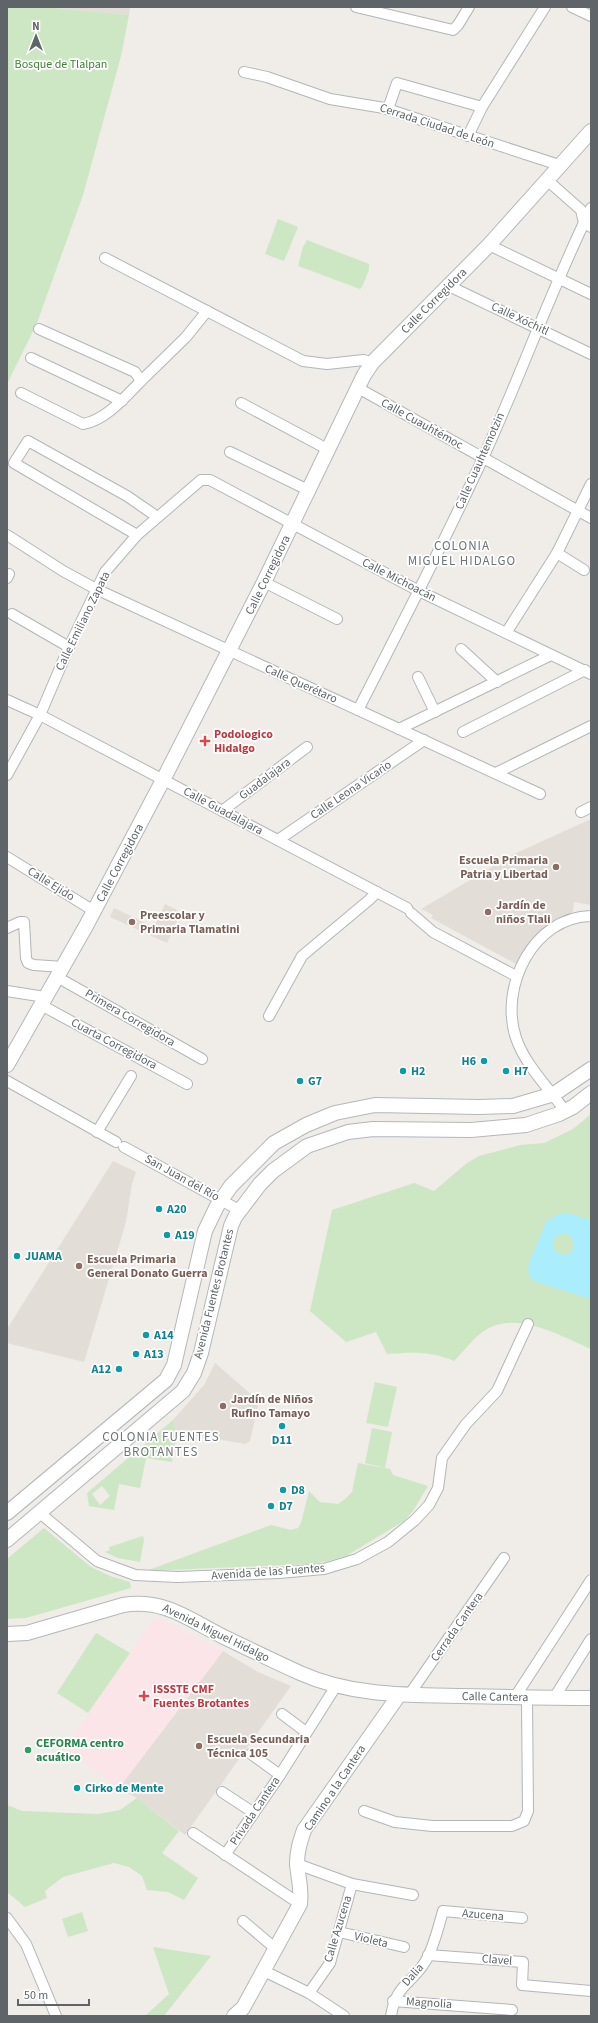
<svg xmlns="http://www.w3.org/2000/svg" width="598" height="2023" font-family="'Source Sans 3',sans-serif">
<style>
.education{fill:#e3ddd8}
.medical{fill:#fce5e8}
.green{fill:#cde7c4;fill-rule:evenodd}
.water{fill:#aaeefe;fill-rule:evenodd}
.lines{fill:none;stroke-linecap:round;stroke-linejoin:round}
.street-casing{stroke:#b2b6b9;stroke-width:12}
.secondary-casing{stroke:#b3b8bb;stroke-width:16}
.street{stroke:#fff;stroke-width:10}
.secondary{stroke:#fff;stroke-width:14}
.health-dot{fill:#e0444e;stroke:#fff;stroke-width:1.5}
.education-dot{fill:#8d6e63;stroke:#fff;stroke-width:1.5}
.culture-dot{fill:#0f9aa8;stroke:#fff;stroke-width:1.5}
.leisure-dot{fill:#2e9e5b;stroke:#fff;stroke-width:1.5}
.labels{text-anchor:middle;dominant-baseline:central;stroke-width:3.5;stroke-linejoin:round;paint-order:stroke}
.park-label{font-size:12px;fill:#438035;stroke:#fff}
.street-label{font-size:12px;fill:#5e6467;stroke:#fff}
.health-label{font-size:12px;font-weight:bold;fill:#be3a42;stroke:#fff;text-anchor:start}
.education-label{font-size:12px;font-weight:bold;fill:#785e54;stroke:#fff;text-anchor:start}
.culture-label{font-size:12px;font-weight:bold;fill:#0d838f;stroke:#fff;text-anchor:start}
.leisure-label{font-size:12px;font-weight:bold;fill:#27864d;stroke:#fff;text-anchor:start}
.neighbourhood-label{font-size:13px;letter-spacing:1px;fill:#6f7779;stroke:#fff}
</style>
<rect width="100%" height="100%" fill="#f0ece7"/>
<!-- education -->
<g class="education">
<polygon points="46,7 130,7 129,15"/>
<polygon points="591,819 591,905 574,902 573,912 554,922 533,938 518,965 431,918 433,915 421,909 514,854"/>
<polygon points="165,904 181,912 167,943 110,917 114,908 154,927"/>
<polygon points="113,1161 136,1172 132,1184 126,1222 84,1362 7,1343 7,1329"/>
<polygon points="215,1363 259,1401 250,1441 245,1444 177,1432 173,1420 204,1385"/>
<polygon points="223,1651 258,1672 291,1686 185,1835 137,1798 119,1788"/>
</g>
<!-- medical -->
<polygon class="medical" points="156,1617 223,1651 119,1788 65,1748"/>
<!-- green -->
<g class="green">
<polygon points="7,7 46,7 129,15 121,56 83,195 37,323 7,384"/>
<polygon points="278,219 298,227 284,261 265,254"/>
<polygon points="307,240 369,264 369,270 362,287 360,289 298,266 303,247"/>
<path d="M591 1114V1349C560 1336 520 1311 487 1329 475 1336 464 1351 454 1361 431 1351 412 1352 387 1354L376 1332 346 1342 310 1311 332 1210 414 1183 434 1191 467 1163 479 1156 520 1145 544 1143 573 1129Z"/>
<polygon points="375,1382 397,1387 388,1427 366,1423"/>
<path d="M173 1420 177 1432 172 1462 146 1458 140 1488 119 1484 114 1510 89 1506 87 1493ZM102 1486 110 1496 100 1505 92 1494Z"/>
<polygon points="372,1428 392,1432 385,1468 365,1463"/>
<polygon points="358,1463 390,1469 393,1475 428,1486 413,1511 404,1521 346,1556 328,1561 312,1564 146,1571 271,1525 291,1530 298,1528 301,1523 309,1491 320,1502 338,1504 345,1499 352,1492"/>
<polygon points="44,1528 91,1567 110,1576 130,1582 131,1588 26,1618 7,1619 7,1559"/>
<polygon points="143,1536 144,1540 140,1562 118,1558 105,1552 110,1550 109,1547"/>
<polygon points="96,1633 130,1653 88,1713 57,1693"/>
<polygon points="137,1798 179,1831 162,1853 198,1878 184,1900 168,1892 147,1890 142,1876 129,1867 114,1863 63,1877 45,1891 47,1898 25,1907 7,1892 7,1805 22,1811 98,1814 120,1810"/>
<polygon points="82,1912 88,1931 68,1937 62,1919"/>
<polygon points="153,1947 211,1956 164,2016 145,2016 169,1994"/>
</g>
<!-- water -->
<path class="water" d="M567 1213 591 1220V1299L537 1282 531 1279 528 1271 529 1263 546 1222 556 1215ZM564 1233 571 1236 574 1246 572 1252 564 1255 557 1252 553 1248 554 1238Z"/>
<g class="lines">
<!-- street casing -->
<g class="street-casing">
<g id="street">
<polyline points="356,7 453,30 458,25 469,7"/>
<polyline points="572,7 591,16"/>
<polyline points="244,72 267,77 330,99 384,108 559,165"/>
<polyline points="388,109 397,83 482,107"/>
<polyline points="468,136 482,107 545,7"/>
<polyline points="547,180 581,210 584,223 591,227"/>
<polyline points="489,245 591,294"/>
<polyline points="105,258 303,361 327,364 364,360 372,363"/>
<polyline points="449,286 591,354"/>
<polyline points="39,329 135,372 141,381 186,337 207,311"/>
<polyline points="31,358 122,401"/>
<polyline points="358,388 591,518"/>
<path d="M21 393 83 424C106 420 125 397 141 381"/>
<polyline points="241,403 329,450"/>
<polyline points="230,452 310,491"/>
<polyline points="7,535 63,571 96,589 540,794"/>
<polyline points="137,535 14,463 28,441 127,496 156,516"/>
<polyline points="557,553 584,570"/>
<polyline points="7,578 9,574"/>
<polyline points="264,582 337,619"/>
<polyline points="12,614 69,647"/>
<polyline points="506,633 557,553 591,484"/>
<polyline points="461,649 497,682"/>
<polyline points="418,677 435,712"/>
<polyline points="7,700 40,715 407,908"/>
<path d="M358 710C401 626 444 543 483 458 521 375 551 290 591 208"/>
<polyline points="399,729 551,655"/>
<polyline points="463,732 585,670"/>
<polyline points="496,773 591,726"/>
<polyline points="7,775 40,715 69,647 105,572 137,535 201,480 210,480 419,591 591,674"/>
<polyline points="222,811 307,747"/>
<polyline points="581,812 591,807"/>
<polyline points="278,840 424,740"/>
<polyline points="7,857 94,911"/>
<polyline points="411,913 433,932 516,976"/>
<polyline points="7,928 20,922 24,922 26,958 28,963 34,965 63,967"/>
<polyline points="57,977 202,1059"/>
<polyline points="7,991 45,997"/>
<polyline points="41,1005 187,1084"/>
<polyline points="269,1016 302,956 369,900 377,892"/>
<polyline points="7,1081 116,1142"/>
<path d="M565 1111C549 1088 525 1065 516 1038 499 987 533 917 591 916"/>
<polyline points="97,1132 131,1076"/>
<polyline points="124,1147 239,1210"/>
<polyline points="40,1513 97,1561 135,1575 177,1577 279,1573 324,1569 357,1559 388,1542 415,1520 429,1505 438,1488 442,1458 466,1424 497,1391 528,1324"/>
<polyline points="409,1695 504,1558"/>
<polyline points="515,1697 591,1580"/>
<polyline points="554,1698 591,1639"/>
<polyline points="282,1714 306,1732"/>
<polyline points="251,1754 280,1775"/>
<polyline points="222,1792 254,1813"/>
<polyline points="364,1811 395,1822 432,1826 512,1826 524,1821 528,1811 527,1697"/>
<polyline points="193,1833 300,1904"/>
<polyline points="225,1855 280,1775 336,1686"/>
<polyline points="297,1864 352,1884 413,1895"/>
<polyline points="7,1918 26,1944 56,2016"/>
<polyline points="243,1921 276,1949"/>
<polyline points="339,1932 404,1947"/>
<polyline points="428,1955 523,1962 522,1985 591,1991"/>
<polyline points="264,1971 309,1993 344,2016"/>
<polyline points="309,1993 330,1963 352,1884"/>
<polyline points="393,2001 512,2010"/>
<path d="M391 2016C396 1984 411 1985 425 1962 433 1950 439 1925 443 1911L522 1918"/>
</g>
</g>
<!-- secondary casing -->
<g class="secondary-casing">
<g id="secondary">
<polyline points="7,1065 86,926 163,780 264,582 364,375 372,363 489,245 591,131"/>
<polyline points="7,1513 166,1380 174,1365 205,1231 217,1206 231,1186 274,1143 306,1125 335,1113 375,1105 479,1107 513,1106 554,1094 591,1069"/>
<polyline points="7,1540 183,1391 194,1373 201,1353 231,1226 235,1217 260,1184 273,1171 307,1146 348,1132 373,1129 471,1130 526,1125 559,1114 573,1107 591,1093"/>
<path d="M7 1634 27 1633 123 1605C165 1598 191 1621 226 1638 251 1650 276 1662 300 1673 351 1696 407 1695 461 1696 504 1697 548 1698 591 1698"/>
<path d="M234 2016 243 2008 300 1904C302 1890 298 1877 297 1864 297 1851 300 1842 304 1830L399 1695"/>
</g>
</g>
<!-- street -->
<use href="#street" class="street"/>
<!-- secondary -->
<use href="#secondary" class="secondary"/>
</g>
<!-- markers -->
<g class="health-dot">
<path d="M203 735h4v4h4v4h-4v4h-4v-4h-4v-4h4z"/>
<path d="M142 1690h4v4h4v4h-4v4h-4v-4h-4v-4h4z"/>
</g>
<g class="education-dot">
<circle cx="556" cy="867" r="4"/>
<circle cx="488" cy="912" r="4"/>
<circle cx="132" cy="922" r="4"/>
<circle cx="79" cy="1266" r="4"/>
<circle cx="223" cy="1406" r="4"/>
<circle cx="199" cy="1746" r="4"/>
</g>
<g class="culture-dot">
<circle cx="484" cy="1061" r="4"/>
<circle cx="403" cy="1071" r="4"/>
<circle cx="506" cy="1071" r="4"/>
<circle cx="300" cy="1081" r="4"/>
<circle cx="159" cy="1209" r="4"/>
<circle cx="167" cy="1235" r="4"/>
<circle cx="17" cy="1256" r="4"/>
<circle cx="146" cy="1335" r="4"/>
<circle cx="136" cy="1354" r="4"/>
<circle cx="119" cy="1369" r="4"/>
<circle cx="282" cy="1426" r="4"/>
<circle cx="283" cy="1490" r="4"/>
<circle cx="271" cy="1506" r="4"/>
<circle cx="77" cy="1788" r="4"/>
</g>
<circle class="leisure-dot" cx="28" cy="1750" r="4"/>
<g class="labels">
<!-- park labels -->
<g class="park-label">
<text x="61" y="64">Bosque de Tlalpan</text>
</g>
<!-- street labels -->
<g class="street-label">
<text transform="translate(437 126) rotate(18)">Cerrada Ciudad de León</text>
<text transform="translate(434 301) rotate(-45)">Calle Corregidora</text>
<text transform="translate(520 319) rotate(25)">Calle Xóchitl</text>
<text transform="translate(422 424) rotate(29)">Calle Cuauhtémoc</text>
<text transform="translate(480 461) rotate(-66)">Calle Cuauhtemotzin</text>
<text transform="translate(268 575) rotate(-64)">Calle Corregidora</text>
<text transform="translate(399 580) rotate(27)">Calle Michoacán</text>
<text transform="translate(83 621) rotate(-64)">Calle Emiliano Zapata</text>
<text transform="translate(301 684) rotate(24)">Calle Querétaro</text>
<text transform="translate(265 779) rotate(-37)">Guadalajara</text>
<text transform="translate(351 790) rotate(-34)">Calle Leona Vicario</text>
<text transform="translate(223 811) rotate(28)">Calle Guadalajara</text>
<text transform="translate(120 863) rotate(-62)">Calle Corregidora</text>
<text transform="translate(51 884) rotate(32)">Calle Ejido</text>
<text transform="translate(130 1018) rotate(30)">Primera Corregidora</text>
<text transform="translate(114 1044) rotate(28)">Cuarta Corregidora</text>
<text transform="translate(182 1178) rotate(29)">San Juan del Río</text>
<text transform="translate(214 1294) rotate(-76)">Avenida Fuentes Brotantes</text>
<text transform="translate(268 1572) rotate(-4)">Avenida de las Fuentes</text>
<text transform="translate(457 1627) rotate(-55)">Cerrada Cantera</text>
<text transform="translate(216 1633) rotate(26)">Avenida Miguel Hidalgo</text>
<text transform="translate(495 1697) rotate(1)">Calle Cantera</text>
<text transform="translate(335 1788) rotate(-56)">Camino a la Cantera</text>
<text transform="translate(255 1811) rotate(-56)">Privada Cantera</text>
<text transform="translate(483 1915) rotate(5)">Azucena</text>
<text transform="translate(338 1929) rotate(-73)">Calle Azucena</text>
<text transform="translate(371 1940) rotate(13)">Violeta</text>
<text transform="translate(497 1960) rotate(5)">Clavel</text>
<text transform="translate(413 1975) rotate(-48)">Dalia</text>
<text transform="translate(429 2003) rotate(4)">Magnolia</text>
</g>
<!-- health labels -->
<g class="health-label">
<text x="214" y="734">Podologico<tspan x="214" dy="14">Hidalgo</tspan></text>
<text x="153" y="1689">ISSSTE CMF<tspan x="153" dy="14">Fuentes Brotantes</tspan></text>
</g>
<!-- education labels -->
<g class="education-label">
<text x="548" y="860" text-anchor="end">Escuela Primaria<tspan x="548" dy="14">Patria y Libertad</tspan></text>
<text x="496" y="905">Jardín de<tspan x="496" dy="14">niños Tlali</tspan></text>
<text x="140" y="915">Preescolar y<tspan x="140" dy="14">Primaria Tlamatini</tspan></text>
<text x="87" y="1259">Escuela Primaria<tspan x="87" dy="14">General Donato Guerra</tspan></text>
<text x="231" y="1399">Jardín de Niños<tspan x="231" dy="14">Rufino Tamayo</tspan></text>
<text x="207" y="1739">Escuela Secundaria<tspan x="207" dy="14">Técnica 105</tspan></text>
</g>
<!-- culture labels -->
<g class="culture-label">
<text x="476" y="1061" text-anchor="end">H6</text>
<text x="411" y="1071">H2</text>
<text x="514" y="1071">H7</text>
<text x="308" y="1081">G7</text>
<text x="167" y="1209">A20</text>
<text x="175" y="1235">A19</text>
<text x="25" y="1256">JUAMA</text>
<text x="154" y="1335">A14</text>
<text x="144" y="1354">A13</text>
<text x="111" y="1369" text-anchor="end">A12</text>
<text x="282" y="1440" text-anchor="middle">D11</text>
<text x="291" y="1490">D8</text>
<text x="279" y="1506">D7</text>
<text x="85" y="1788">Cirko de Mente</text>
</g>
<!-- leisure labels -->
<g class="leisure-label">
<text x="36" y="1743">CEFORMA centro<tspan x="36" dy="14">acuático</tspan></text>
</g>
<!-- neighbourhood labels -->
<g class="neighbourhood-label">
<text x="462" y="546">COLONIA<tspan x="462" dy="15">MIGUEL HIDALGO</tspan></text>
<text x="161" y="1437">COLONIA FUENTES<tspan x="161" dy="15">BROTANTES</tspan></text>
</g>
</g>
<!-- border -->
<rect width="598" height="2023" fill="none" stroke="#5e6467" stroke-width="16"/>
<!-- north arrow -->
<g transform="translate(36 36)" stroke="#ffffff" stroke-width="3" paint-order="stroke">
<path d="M0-3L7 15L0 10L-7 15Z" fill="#5e6467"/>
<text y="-6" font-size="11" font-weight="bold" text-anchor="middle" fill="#5e6467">N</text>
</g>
<!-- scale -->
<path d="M18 1999v6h71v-6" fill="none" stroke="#5e6467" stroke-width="2"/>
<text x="24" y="1999" font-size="12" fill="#5e6467" stroke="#ffffff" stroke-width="3" paint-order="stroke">50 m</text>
</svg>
